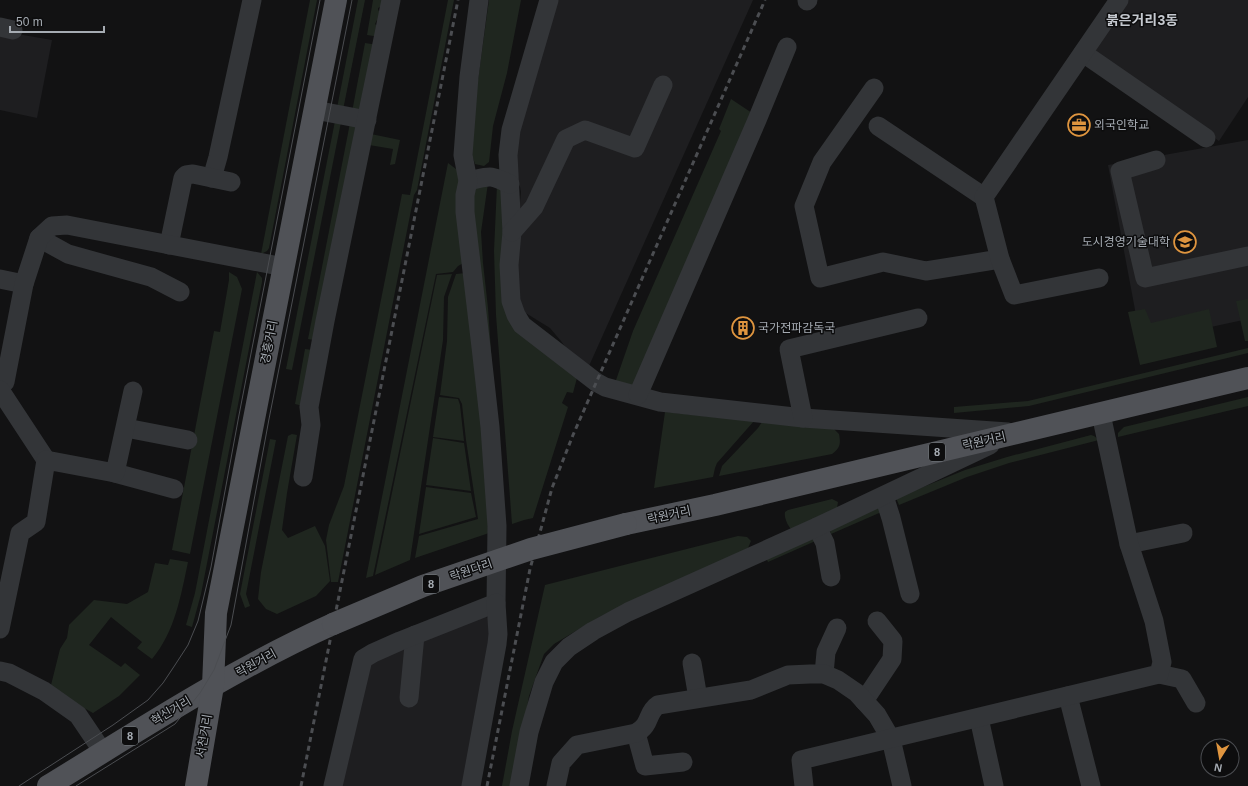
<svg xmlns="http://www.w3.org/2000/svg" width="1248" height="786" font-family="Helvetica,'Noto Sans KR',sans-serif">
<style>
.built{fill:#1e1e20}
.green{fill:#1f261f}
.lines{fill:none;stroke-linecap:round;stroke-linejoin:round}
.minor{stroke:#333538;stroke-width:19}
.major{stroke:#505257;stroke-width:22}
.tram{stroke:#4b4d51;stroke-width:1}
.rail{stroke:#4b4d51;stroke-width:3;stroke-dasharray:5 4;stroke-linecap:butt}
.major-bridge{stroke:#505257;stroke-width:22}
.labels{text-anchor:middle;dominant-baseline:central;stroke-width:3;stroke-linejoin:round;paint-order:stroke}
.shield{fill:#0d0d0e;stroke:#777c81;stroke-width:1}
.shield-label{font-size:11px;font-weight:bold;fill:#a5abb2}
.poi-label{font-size:12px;fill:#a5abb2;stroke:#0d0d0e;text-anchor:start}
.street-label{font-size:12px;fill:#a5abb2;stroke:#0d0d0e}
.quarter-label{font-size:14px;font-weight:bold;fill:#c5c9cf;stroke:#0d0d0e}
</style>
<rect width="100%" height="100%" fill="#121213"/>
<!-- built -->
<g class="built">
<polygon points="557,0 753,0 589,366 570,354 561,341 550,328 524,312 519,301 514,265 521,192 514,155 516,132"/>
<polygon points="1126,0 1248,0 1248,97 1219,141 1090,54"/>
<polygon points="0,31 52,40 37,118 0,110"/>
<polygon points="1248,140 1248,319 1141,342 1108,165"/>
<polygon points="482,616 490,618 494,628 463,786 339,786 367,663"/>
</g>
<!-- green -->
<g class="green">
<polygon points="310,0 317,0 269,248 267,251 261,254"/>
<polygon points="358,0 365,0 343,110 337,108"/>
<polygon points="373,0 387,0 382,6 378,8 378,10 381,13 379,20 377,20 375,24 378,27 380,37 367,35"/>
<polygon points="448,0 454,0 417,190 414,195 338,582 331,582 326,540 329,525 344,486 402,194 410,195"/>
<polygon points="489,0 521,0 507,73 493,126 489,162 484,166 475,164 469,145"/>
<polygon points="365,43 378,45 365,115 352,112"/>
<polygon points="731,99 755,115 634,388 615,383 633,331 721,131 719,129"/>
<polygon points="335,121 341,122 292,370 286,369"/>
<polygon points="350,123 361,124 319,341 308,339"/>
<polygon points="371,134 400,140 395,164 390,165 393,149 369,145"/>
<polygon points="448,163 464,175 467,261 458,266 453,272 436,274 373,576 366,578"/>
<polygon points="488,183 481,232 483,263 488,308 496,422 471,204 476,188"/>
<polygon points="497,185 504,189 506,309 578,374 573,393 567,392 562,403 568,407 533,518 524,520 512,524 496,315 494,251"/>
<polygon points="229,272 237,277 242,289 190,554 172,550 214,331 220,332 229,280"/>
<polygon points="257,272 262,278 262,282 201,594 192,627 186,625 195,593"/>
<polygon points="466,273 492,532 415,558 419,536 478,519 466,440 462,404 459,398 440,395 447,341 448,297 456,274"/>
<polygon points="452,274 444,297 443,340 439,367 410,560 375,575 437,275"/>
<polygon points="1248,299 1248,341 1245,341 1236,301"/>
<polygon points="1145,309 1151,323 1209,309 1217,347 1140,365 1128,312"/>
<polygon points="1248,348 1248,353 1029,406 954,413 954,407 1028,401"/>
<polygon points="305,349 313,350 303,406 295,404"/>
<polygon points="439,397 458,399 460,405 464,441 433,437"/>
<polygon points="1248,397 1248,406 1118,437 1118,433 1124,427"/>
<polygon points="665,412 754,421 717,463 715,468 713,477 654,488"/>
<path d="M762 422 834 429 839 434C841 444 840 448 832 454L719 476 722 466 758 428Z"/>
<polygon points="292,434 297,435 287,493 282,530 288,538 315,526 325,546 330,581 316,596 277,614 266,609 258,599 261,572 288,436"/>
<polygon points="1091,435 1094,436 1099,440 1009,463 967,477 899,505 896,498 965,470 1007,457"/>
<polygon points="433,438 464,443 471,491 426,485"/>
<polygon points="270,439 276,440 246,594 250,606 245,608 240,594"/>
<polygon points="426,487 471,493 476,517 419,534"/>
<path d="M832 499 838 502 837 508 791 529C787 525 784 517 785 512L788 510Z"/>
<polygon points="884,504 886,510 831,534 829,528"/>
<polygon points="817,533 820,539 768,562 765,556"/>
<polygon points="738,536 747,537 751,541 748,548 739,553 601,616 554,644 544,654 529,696 513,786 502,786 512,731 545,585"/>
<path d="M170 559 188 562C181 595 175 632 152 659L137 648 142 642 111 617 89 645 121 667 125 663 140 675 119 696 93 713 50 689 60 649 67 638 69 625 94 600 127 604 148 592 155 563 168 565Z"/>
</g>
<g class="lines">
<!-- minor -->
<g class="minor">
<polyline points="549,0 511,130 508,155 512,232 509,265 511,301 516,315 522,325 596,382 605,387 660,402 803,418 1008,432"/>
<polyline points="807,1 808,0"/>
<polyline points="0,27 13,30"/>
<polyline points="1083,53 1206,138"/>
<polyline points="874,88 822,162 804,206 820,278 883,262 926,271 1000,259"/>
<polyline points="315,110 367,120"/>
<polyline points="878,126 984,197"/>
<polyline points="1156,160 1120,171 1145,278 1248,256"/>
<polyline points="212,178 218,157 252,0"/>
<path d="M468 181C491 176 488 174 510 184"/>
<polyline points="512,232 534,207 566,139 585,130 635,148 663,85"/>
<polyline points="39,238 68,254 151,277 180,292"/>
<polyline points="169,245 183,178 186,175 193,174 231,182"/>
<polyline points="1099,278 1014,295 1000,259 984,197 1119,0"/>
<polyline points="0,279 24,284"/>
<polyline points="0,386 5,382 24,284 39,238 52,226 67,225 284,267"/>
<polyline points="0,390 46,460"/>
<polyline points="638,395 757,120 787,47"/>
<polyline points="803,418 789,349 918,318"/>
<polyline points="126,428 188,440"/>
<polyline points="115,473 174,489"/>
<polyline points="303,477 311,425 309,407 325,321 391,0"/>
<polyline points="884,496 891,518 910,594"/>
<polyline points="817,527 825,543 831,577"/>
<polyline points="1129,544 1183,533"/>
<polyline points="0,629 20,533 36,522 46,460 115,473 133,391"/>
<polyline points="692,663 698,698"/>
<polyline points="0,671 9,673 44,691 78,715 103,752"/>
<polyline points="824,674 826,652 837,628"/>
<polyline points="1159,674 1182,679 1196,703"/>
<polyline points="1068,696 1091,786"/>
<polyline points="409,698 415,635"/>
<polyline points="864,701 892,659 893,641 877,621"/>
<polyline points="979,718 994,786"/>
<polyline points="636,733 645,766 683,762"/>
<polyline points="333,786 363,659 373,653 400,641 496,603 497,526 490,427 481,347 465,212 465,195 468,181 463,155 469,77 479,0"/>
<polyline points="471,786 497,644 498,634 496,603"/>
<polyline points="519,786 529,732 544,682 554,662 569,647 593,631 628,612 817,527 990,445"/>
<path d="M556 786 561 763 577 745 636 733C652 724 646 713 658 705L751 690 788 675 810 674H824L838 680 857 693 877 715 891 739 902 786"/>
<polyline points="804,786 801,760 1159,674 1162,662 1154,621 1129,544 1101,414"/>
</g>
<!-- major -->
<g class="major">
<polyline points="626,524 715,505 1248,378"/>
<path d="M48 786C141 729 233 669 333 624"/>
<polyline points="196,786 213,686 216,613 336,0"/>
</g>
<!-- tram -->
<g class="tram">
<polyline points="19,786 113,725 148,700 163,683 175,665 188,645 198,621 211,567 239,415 320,0"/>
<polyline points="76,786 175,724 200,693 214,670 231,625 269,419 352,0"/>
</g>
<!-- rail -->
<g class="rail">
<polyline points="301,786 458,0"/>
<polyline points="487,786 530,569 552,488 573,435 765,0"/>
</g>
<!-- major-bridge -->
<polyline class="major-bridge" points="333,624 423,586 531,549 626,524"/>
</g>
<!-- icons -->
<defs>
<g id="office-ring" transform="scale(1.15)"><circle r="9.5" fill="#0d0d0e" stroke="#df953f" stroke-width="1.5"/><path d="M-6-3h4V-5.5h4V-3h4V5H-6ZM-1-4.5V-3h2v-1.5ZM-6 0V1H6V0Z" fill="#df953f"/></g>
<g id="school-ring" transform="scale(1.15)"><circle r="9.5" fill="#0d0d0e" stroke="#df953f" stroke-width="1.5"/><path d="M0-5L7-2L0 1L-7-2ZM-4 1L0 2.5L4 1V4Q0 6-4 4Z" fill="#df953f"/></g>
<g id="building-ring" transform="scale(1.15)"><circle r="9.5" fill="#0d0d0e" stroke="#df953f" stroke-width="1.5"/><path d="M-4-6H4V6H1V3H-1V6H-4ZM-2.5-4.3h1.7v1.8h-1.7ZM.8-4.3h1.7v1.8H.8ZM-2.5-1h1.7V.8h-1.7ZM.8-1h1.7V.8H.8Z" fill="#df953f"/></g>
</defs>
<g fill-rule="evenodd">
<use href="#office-ring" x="1079" y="125"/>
<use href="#school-ring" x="1185" y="242"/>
<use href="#building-ring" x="743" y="328"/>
</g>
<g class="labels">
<!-- shield labels -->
<g class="shield">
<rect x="929" y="443" width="16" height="18" rx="3"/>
<rect x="423" y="575" width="16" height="18" rx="3"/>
<rect x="122" y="727" width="16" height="18" rx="3"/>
</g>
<g class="shield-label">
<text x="937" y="452">8</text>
<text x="431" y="584">8</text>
<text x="130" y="736">8</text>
</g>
<!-- poi labels -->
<g class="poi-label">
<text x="1094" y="125">외국인학교</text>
<text x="1170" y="242" text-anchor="end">도시경영기술대학</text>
<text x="758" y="328">국가전파감독국</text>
</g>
<!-- street labels -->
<g class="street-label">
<text transform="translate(269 342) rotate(-79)">경흥거리</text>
<text transform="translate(984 441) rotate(-13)">락원거리</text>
<text transform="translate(669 515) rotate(-12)">락원거리</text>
<text transform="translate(471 570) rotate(-19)">락원다리</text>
<text transform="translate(256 663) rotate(-29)">락원거리</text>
<text transform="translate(171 711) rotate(-31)">혁신거리</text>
<text transform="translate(204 736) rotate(-80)">서천거리</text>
</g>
<!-- quarter labels -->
<g class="quarter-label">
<text x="1142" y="20">붉은거리3동</text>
</g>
</g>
<!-- north arrow -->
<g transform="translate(1220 758) rotate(191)"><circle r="19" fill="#0d0d0e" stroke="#4a4c50"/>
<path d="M0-3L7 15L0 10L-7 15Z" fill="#df953f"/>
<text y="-6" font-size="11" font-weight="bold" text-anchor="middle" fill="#a5abb2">N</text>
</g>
<!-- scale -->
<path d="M10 26v6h94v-6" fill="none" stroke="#a5abb2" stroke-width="2"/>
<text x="16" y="26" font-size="12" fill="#a5abb2" stroke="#0d0d0e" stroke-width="3" paint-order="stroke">50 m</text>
</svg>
